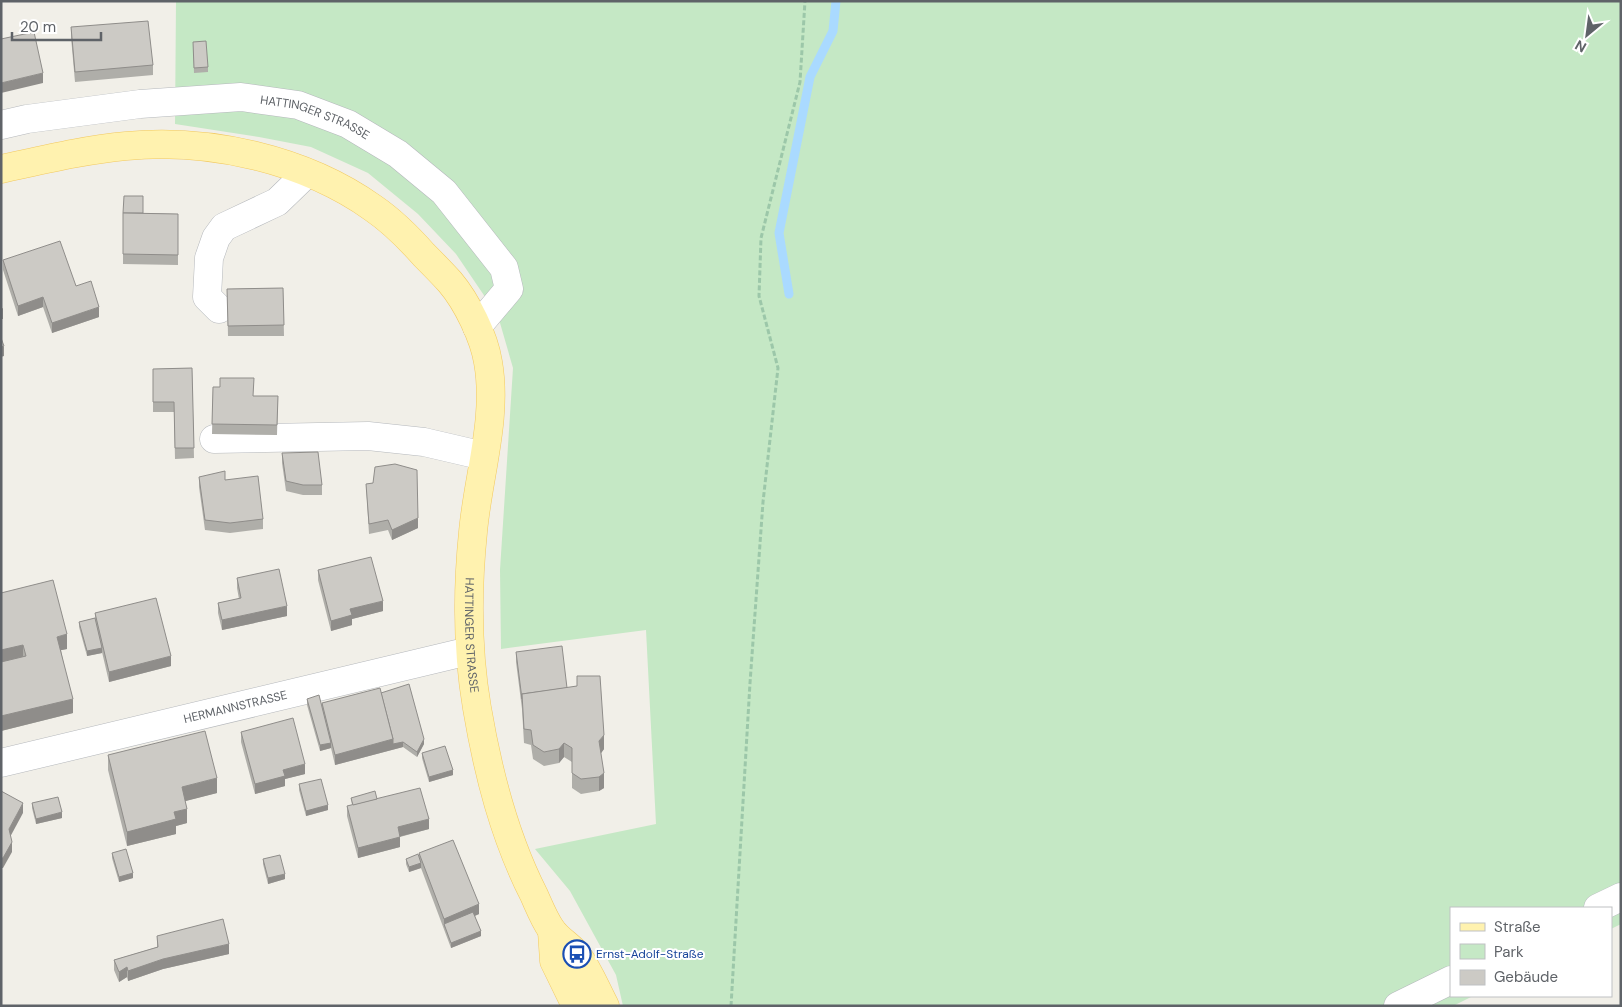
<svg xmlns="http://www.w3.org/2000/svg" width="1622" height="1007" font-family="'DM Sans',sans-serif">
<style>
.green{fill:#c5e8c5}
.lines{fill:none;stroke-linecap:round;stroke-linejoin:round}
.stream{stroke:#aadaff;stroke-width:9}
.minor-casing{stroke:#b5b8bc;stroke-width:29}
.major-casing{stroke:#f2c960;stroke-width:29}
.path{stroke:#9cc7a9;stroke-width:3;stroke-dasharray:5 2.5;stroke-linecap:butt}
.minor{stroke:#fff;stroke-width:28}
.major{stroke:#fff2af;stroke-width:28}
.wall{fill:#afaea9}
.shaded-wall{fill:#8f8d8a}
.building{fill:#cccac5;stroke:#8f8d8a}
.labels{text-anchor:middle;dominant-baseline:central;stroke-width:4;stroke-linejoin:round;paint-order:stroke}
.street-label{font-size:12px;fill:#5f6368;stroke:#fff}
.transit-label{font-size:12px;fill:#164399;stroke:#fff;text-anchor:start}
</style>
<rect width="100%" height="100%" fill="#f1efe8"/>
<!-- green -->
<polygon class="green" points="176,1 1621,1 1621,924 1611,929 1611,908 1451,908 1451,996 1473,996 1453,1006 623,1006 616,975 570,891 535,849 656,824 646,630 501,649 500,570 513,368 498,316 456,254 418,214 368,173 311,147 259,137 175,124"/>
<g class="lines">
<!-- stream -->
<polyline class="stream" points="789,294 779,233 810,77 833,31 836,1"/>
<!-- minor casing -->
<g class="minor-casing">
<g id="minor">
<path id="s1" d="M1 125 27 119 140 104 241 97 298 105 348 124 398 154 444 192 504 268 509 289 477 327"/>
<polyline points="219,309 207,297 209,258 216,238 224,227 277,202 307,173"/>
<polyline points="214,439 368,436 424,442 484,456"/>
<path id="s2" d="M1 763 469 651"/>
<polyline points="1598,908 1621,897"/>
<polyline points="1398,1006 1451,980"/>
</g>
</g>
<!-- major casing -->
<g class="major-casing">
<g id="major">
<path id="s3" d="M1 169C43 160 83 150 126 146 209 138 304 159 373 208 392 221 409 238 424 255 433 264 442 273 450 282 467 302 484 337 488 362 498 418 478 476 473 532 467 591 467 650 477 708 488 773 504 836 534 895 539 906 544 919 551 929 558 940 571 946 578 956 589 971 596 989 605 1006"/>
<polyline points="552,931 554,961 576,1006"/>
</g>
</g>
<!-- path -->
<polyline class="path" points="731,1006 750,683 763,502 778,368 759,296 761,238 800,82 805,1"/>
<!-- minor -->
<use href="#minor" class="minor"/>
<!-- major -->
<use href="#major" class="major"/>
</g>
<!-- wall -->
<g class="wall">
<polygon points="71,27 153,65 153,75 75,82 71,37"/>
<polygon points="193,42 208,67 208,72 194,73"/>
<polygon points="143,213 178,214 178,265 123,264 123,224"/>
<polygon points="3,260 99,317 52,333 43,307 18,316 3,270"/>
<polygon points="283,288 284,336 228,336 227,289"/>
<polygon points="192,368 194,458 175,459 174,412 153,412 153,369"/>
<polygon points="213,387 253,396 278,396 277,435 212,434"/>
<polygon points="282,453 322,485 322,495 303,495 286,491 282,463"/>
<polygon points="199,477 225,480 263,519 263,529 230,533 205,530 199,487"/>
<polygon points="373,483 418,528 392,540 388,530 369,534 366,484"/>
<polygon points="318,570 383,611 352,619 352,625 331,631 318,580"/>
<polygon points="237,578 287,616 222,630 218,613 218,603 239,599 237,588"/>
<polygon points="1,593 67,649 61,650 73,713 1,731"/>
<polygon points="95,613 171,666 109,682 102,652 102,653 87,656 79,627 79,622 95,618"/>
<polygon points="516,652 567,688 577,686 577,676 604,749 601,753 604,788 599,791 581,794 572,788 572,762 564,757 559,763 544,766 533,759 531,745 524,743 522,709 516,662"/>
<polygon points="381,693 424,744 417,757 403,747 335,765 331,748 320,751 307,705 307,699 322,707 322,703"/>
<polygon points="241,732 305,774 285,779 285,786 255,794 241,742"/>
<polygon points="422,753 453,775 429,782 422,758"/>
<polygon points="108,755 217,793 185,801 187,823 176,826 176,834 127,846 108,770"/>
<polygon points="299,784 328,810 306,816 299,790"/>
<polygon points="351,798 377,799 429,829 400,837 400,847 358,858 347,816 347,806 352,805"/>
<polygon points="32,803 62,818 36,824 32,808"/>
<polygon points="112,853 133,878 119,882 112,858"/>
<polygon points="419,853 479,914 475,916 481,936 451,948 421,868 409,872 406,864 406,859 419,857"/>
<polygon points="263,859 285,879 268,884 263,864"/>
<polygon points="157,936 229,954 163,969 128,981 127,977 119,982 114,970 114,960 157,947"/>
</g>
<!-- shaded-wall -->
<g class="shaded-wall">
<polygon points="43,73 43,83 1,93 1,83"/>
<polygon points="43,297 43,307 18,316 18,306"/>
<polygon points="99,307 99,317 52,333 52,323"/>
<polygon points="3,308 3,319 1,319 1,309"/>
<polygon points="4,346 4,356 1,357 1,347"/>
<polygon points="418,518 418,528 392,540 392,530"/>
<polygon points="383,601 383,611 352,619 352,625 331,631 331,621 350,609"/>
<polygon points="287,606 287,616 222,630 222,620"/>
<polygon points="67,634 67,649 57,651 57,637"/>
<polygon points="23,645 23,659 1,665 1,650"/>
<polygon points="102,648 102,653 87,656 87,651"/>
<polygon points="171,656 171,666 109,682 109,672"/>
<polygon points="73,699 73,713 1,731 1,716"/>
<polygon points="604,735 604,749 599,756 599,741"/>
<polygon points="393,739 403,742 403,747 335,765 335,755"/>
<polygon points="424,739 424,744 417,757 417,752"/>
<polygon points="331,743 331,748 320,751 320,745"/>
<polygon points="564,743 564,757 559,763 559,749"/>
<polygon points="305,764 305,774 285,779 285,786 255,794 255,784 283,770"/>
<polygon points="453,770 453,775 429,782 429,777"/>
<polygon points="604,773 604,788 599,791 599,777"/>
<polygon points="217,778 217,793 182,802 182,787"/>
<polygon points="23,803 23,813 9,839 9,829"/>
<polygon points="328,805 328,810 306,816 306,811"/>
<polygon points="187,809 187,823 176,826 176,834 127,846 127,832 174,812"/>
<polygon points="62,812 62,818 36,824 36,819"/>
<polygon points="429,819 429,829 398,837 398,827"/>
<polygon points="400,837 400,847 358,858 358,848"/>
<polygon points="12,842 12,852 3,868 1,868 1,858"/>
<polygon points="421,863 421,868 409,872 409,867"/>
<polygon points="133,873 133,878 119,882 119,877"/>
<polygon points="285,874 285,879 268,884 268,878"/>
<polygon points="479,904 479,914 445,928 444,924 444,919"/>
<polygon points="481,931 481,936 451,948 451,943"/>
<polygon points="229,944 229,954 163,969 128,981 128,971 163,959"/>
<polygon points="127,967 127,977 119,982 119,972"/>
</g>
<!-- building -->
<g class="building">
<polygon points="148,21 153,65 75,72 71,27"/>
<polygon points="34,32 43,73 1,83 1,39"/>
<polygon points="206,41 208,67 194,68 193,42"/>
<polygon points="124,196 143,196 143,213 123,213"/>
<polygon points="123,213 178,214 178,255 123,254"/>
<polygon points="60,241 76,286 91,281 99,307 52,323 43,297 18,306 3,260"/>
<polygon points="283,288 284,325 228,326 227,289"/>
<polygon points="1,338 4,346 1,347"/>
<polygon points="192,368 194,448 175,448 174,402 153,402 153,369"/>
<polygon points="220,378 254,378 253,396 278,396 277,425 212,424 213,387 220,387"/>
<polygon points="318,452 322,485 303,485 286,481 282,453"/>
<polygon points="395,464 417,470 418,518 392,530 388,520 369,524 366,484 373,483 375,467"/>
<polygon points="225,471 225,480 258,476 263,519 230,523 205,520 199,477"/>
<polygon points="371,557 383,601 350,609 352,615 331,621 318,570"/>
<polygon points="279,569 287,606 222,620 218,603 241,598 237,578"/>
<polygon points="53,580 67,634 57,637 73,699 1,716 1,662 26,656 23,645 1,650 1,593"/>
<polygon points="156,598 171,656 109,672 95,613"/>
<polygon points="95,618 102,648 87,651 79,622"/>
<polygon points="562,646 567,688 522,694 522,699 516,652"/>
<polygon points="577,676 600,676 604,735 599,741 604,773 599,777 581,779 572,773 572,748 564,743 559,749 544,752 533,745 531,730 524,729 522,694 577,686"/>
<polygon points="409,684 424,739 417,752 403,742 393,744 393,739 381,693"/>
<polygon points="380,688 393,739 335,755 322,703"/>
<polygon points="319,695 331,743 320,745 307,699"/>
<polygon points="293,718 305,764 283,770 285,776 255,784 241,732"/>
<polygon points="205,731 217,778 182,787 187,809 174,812 176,819 127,832 108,755"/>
<polygon points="445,746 453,770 429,777 422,753"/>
<polygon points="321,779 328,805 306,811 299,784"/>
<polygon points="420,788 429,819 398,827 400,837 358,848 347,806"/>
<polygon points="1,791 23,803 9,829 12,842 3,858 1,858"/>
<polygon points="375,791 377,799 353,805 351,798"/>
<polygon points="58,797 62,812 36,819 32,803"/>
<polygon points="453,840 479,904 444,919 419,853"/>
<polygon points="126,849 133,873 119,877 112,853"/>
<polygon points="418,854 421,863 409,867 406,859"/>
<polygon points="280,855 285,874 268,878 263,859"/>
<polygon points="473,912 481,931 451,943 444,924"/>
<polygon points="223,919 229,944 163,959 128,971 127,967 119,972 114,960 158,947 157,936"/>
</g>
<!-- icons -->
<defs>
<g id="bus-ring" transform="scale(1.4375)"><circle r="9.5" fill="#fff" stroke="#1a4fb4" stroke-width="1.5"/><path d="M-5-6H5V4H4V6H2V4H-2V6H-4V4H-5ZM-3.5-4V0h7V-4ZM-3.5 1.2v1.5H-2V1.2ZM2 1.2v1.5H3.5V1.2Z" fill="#1a4fb4"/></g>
</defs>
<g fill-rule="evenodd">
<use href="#bus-ring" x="577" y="954"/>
</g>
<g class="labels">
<!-- street labels -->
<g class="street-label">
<text stroke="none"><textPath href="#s1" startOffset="319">HATTINGER STRASSE</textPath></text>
<text stroke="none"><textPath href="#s3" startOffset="858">HATTINGER STRASSE</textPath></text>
<text stroke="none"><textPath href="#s2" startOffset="241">HERMANNSTRASSE</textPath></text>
</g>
<!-- transit labels -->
<g class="transit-label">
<text x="596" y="954">Ernst-Adolf-Straße</text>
</g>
</g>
<!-- border -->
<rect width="1622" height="1007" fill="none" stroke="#5f6368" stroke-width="5"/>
<!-- legend -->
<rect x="1450" y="907" width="162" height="90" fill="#ffffff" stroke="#bfc1c3"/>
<rect x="1460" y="923" width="25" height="8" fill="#fff2af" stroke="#bfc1c3"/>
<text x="1494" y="932" font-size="15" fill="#5f6368">Straße</text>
<rect x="1460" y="944" width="25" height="15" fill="#c5e8c5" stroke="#bfc1c3"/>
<text x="1494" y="957" font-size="15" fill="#5f6368">Park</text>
<rect x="1460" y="970" width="25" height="15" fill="#cccac5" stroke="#bfc1c3"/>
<text x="1494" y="982" font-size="15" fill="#5f6368">Gebäude</text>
<!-- north arrow -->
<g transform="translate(1587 35) rotate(209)" stroke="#ffffff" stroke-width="4" paint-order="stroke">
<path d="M0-4L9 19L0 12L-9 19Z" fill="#5f6368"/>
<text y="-8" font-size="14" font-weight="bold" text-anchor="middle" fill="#5f6368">N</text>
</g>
<!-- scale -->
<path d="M12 32v8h89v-8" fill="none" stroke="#5f6368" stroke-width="2.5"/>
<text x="20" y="32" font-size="15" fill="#5f6368" stroke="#ffffff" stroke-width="4" paint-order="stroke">20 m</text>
</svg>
